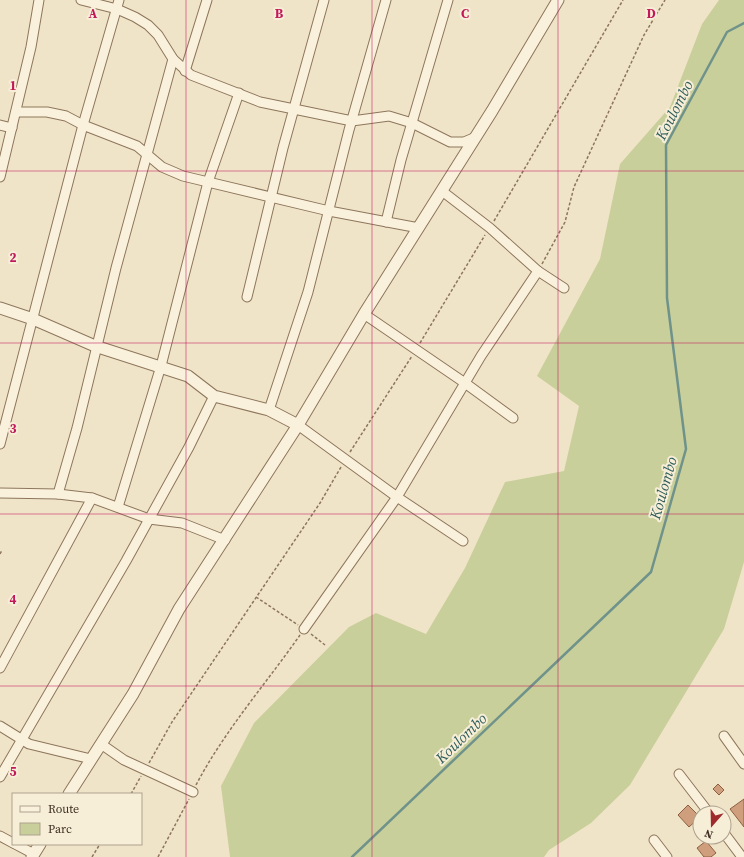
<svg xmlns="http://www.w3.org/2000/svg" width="744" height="857" font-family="'Source Serif 4',serif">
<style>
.green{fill:#c9cf9b}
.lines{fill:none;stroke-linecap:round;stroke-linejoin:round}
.stream{stroke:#6f938a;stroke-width:2.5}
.building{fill:#cf9f7d;stroke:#8d5f41}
.minor-casing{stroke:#8d765c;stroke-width:11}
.tertiary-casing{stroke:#8d765c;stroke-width:13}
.path{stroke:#8d765c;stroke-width:1.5;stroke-dasharray:3 2;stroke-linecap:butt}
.minor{stroke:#faf1dc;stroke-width:9}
.tertiary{stroke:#faf1dc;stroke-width:11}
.grid{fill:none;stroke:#c2185b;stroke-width:1;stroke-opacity:0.55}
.labels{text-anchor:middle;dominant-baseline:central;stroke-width:4;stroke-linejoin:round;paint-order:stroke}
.water-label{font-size:15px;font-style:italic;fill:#2f5d5a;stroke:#f7eed8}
.grid-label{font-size:13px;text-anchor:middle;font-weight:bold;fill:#c2185b;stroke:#f7eed8;stroke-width:4;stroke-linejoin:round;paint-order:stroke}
</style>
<rect width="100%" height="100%" fill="#f0e4c8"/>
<!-- green -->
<polygon class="green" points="719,0 744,0 744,562 724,629 630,785 591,823 549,850 544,857 230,857 221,786 254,723 349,627 376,613 426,634 465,568 505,482 564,471 579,406 537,376 600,259 620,164 670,107 702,24"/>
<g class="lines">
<!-- stream -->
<polyline class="stream" points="352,857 651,572 686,449 667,298 666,145 727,32 744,23"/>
</g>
<!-- building -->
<g class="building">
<polygon points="718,784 724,790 719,795 713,789"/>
<polygon points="744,799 744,827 730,809"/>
<polygon points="688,805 700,817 689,827 678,815"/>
<polygon points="706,841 716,853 711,857 704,857 697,848"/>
</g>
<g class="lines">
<!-- minor casing -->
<g class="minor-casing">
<g id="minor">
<polyline points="81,0 117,9 135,17 148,25 158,35 173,59 191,75 260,102 352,121 389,116 412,123 450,142 464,142 476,137"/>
<polyline points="185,71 207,0"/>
<polyline points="16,112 47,112 66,116 83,125 137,146 162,167 183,176 329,211 419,228"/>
<polyline points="0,125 12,128"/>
<polyline points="0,177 31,47 39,0"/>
<polyline points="442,191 490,228 538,271 564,288"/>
<polyline points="386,222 401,160 448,0"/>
<polyline points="247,297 283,148 324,0"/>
<polyline points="364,314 465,383 513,418"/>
<polyline points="269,410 308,292 349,130 386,0"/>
<polyline points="298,425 397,497 463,541"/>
<polyline points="0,444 83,125 119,0"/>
<polyline points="0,493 58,494 92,498 149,519 182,523 225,540"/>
<polyline points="58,494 77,428 116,268 173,59"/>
<polyline points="118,507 161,366 208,182 239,93"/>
<polyline points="304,629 397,497 481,356 538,271"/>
<polyline points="0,668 92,498"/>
<polyline points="0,726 29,744 91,759"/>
<polyline points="724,736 744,764"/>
<polyline points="101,744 124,760 193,792"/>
<polyline points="679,774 709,813"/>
<polyline points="0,777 126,561 189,447 214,396"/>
<polyline points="724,833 742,857"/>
<polyline points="0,836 13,843"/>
<polyline points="654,840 667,857"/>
<polyline points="15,844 34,854"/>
</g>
</g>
<!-- tertiary casing -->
<g class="tertiary-casing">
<g id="tertiary">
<polyline points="0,308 33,319 95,346 188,376 214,396 269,410 298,425"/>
<polyline points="69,794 133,694 179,609 298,425 364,314 492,111 558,0"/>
<polyline points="32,857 40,844"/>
</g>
</g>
<!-- path -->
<g class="path">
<polyline points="494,221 623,0"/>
<polyline points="542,264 565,222 574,187 644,35 665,0"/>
<polyline points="420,343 485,235"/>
<polyline points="350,452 412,356"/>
<polyline points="0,554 2,550"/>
<polyline points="256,597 298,625"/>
<polyline points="311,634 325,645"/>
<polyline points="149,763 172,722 320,503 341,467"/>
<path d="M196 785C225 730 265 685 300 635"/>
<polyline points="131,794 141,776"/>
<polyline points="92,857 100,844"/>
<polyline points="158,857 189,799"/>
</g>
<!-- minor -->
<use href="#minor" class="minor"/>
<!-- tertiary -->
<use href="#tertiary" class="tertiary"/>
</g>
<!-- grid -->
<path class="grid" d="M186 0V857M372 0V857M558 0V857M0 171H744M0 343H744M0 514H744M0 686H744"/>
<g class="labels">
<!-- water labels -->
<g class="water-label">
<text transform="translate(674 110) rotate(-63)">Koulombo</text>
<text transform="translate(663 488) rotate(-74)">Koulombo</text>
<text transform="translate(461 738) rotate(-44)">Koulombo</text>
</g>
</g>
<g class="grid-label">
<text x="93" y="18">A</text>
<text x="279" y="18">B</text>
<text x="465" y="18">C</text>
<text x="651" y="18">D</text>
<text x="13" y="90">1</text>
<text x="13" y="262">2</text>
<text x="13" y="433">3</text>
<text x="13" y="604">4</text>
<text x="13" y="776">5</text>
</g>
<!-- legend -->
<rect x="12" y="793" width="130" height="52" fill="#f7eed8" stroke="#ada18e"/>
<rect x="20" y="806" width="20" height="6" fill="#faf1dc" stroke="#ada18e"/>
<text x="48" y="813" font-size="12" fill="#3d2e20">Route</text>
<rect x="20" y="823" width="20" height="12" fill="#c9cf9b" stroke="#ada18e"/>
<text x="48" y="833" font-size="12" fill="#3d2e20">Parc</text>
<!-- north arrow -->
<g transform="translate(712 825) rotate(200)"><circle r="19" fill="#f7eed8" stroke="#ada18e"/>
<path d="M0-3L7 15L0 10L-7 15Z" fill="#9e2a2b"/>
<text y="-6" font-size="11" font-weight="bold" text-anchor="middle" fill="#3d2e20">N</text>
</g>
</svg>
